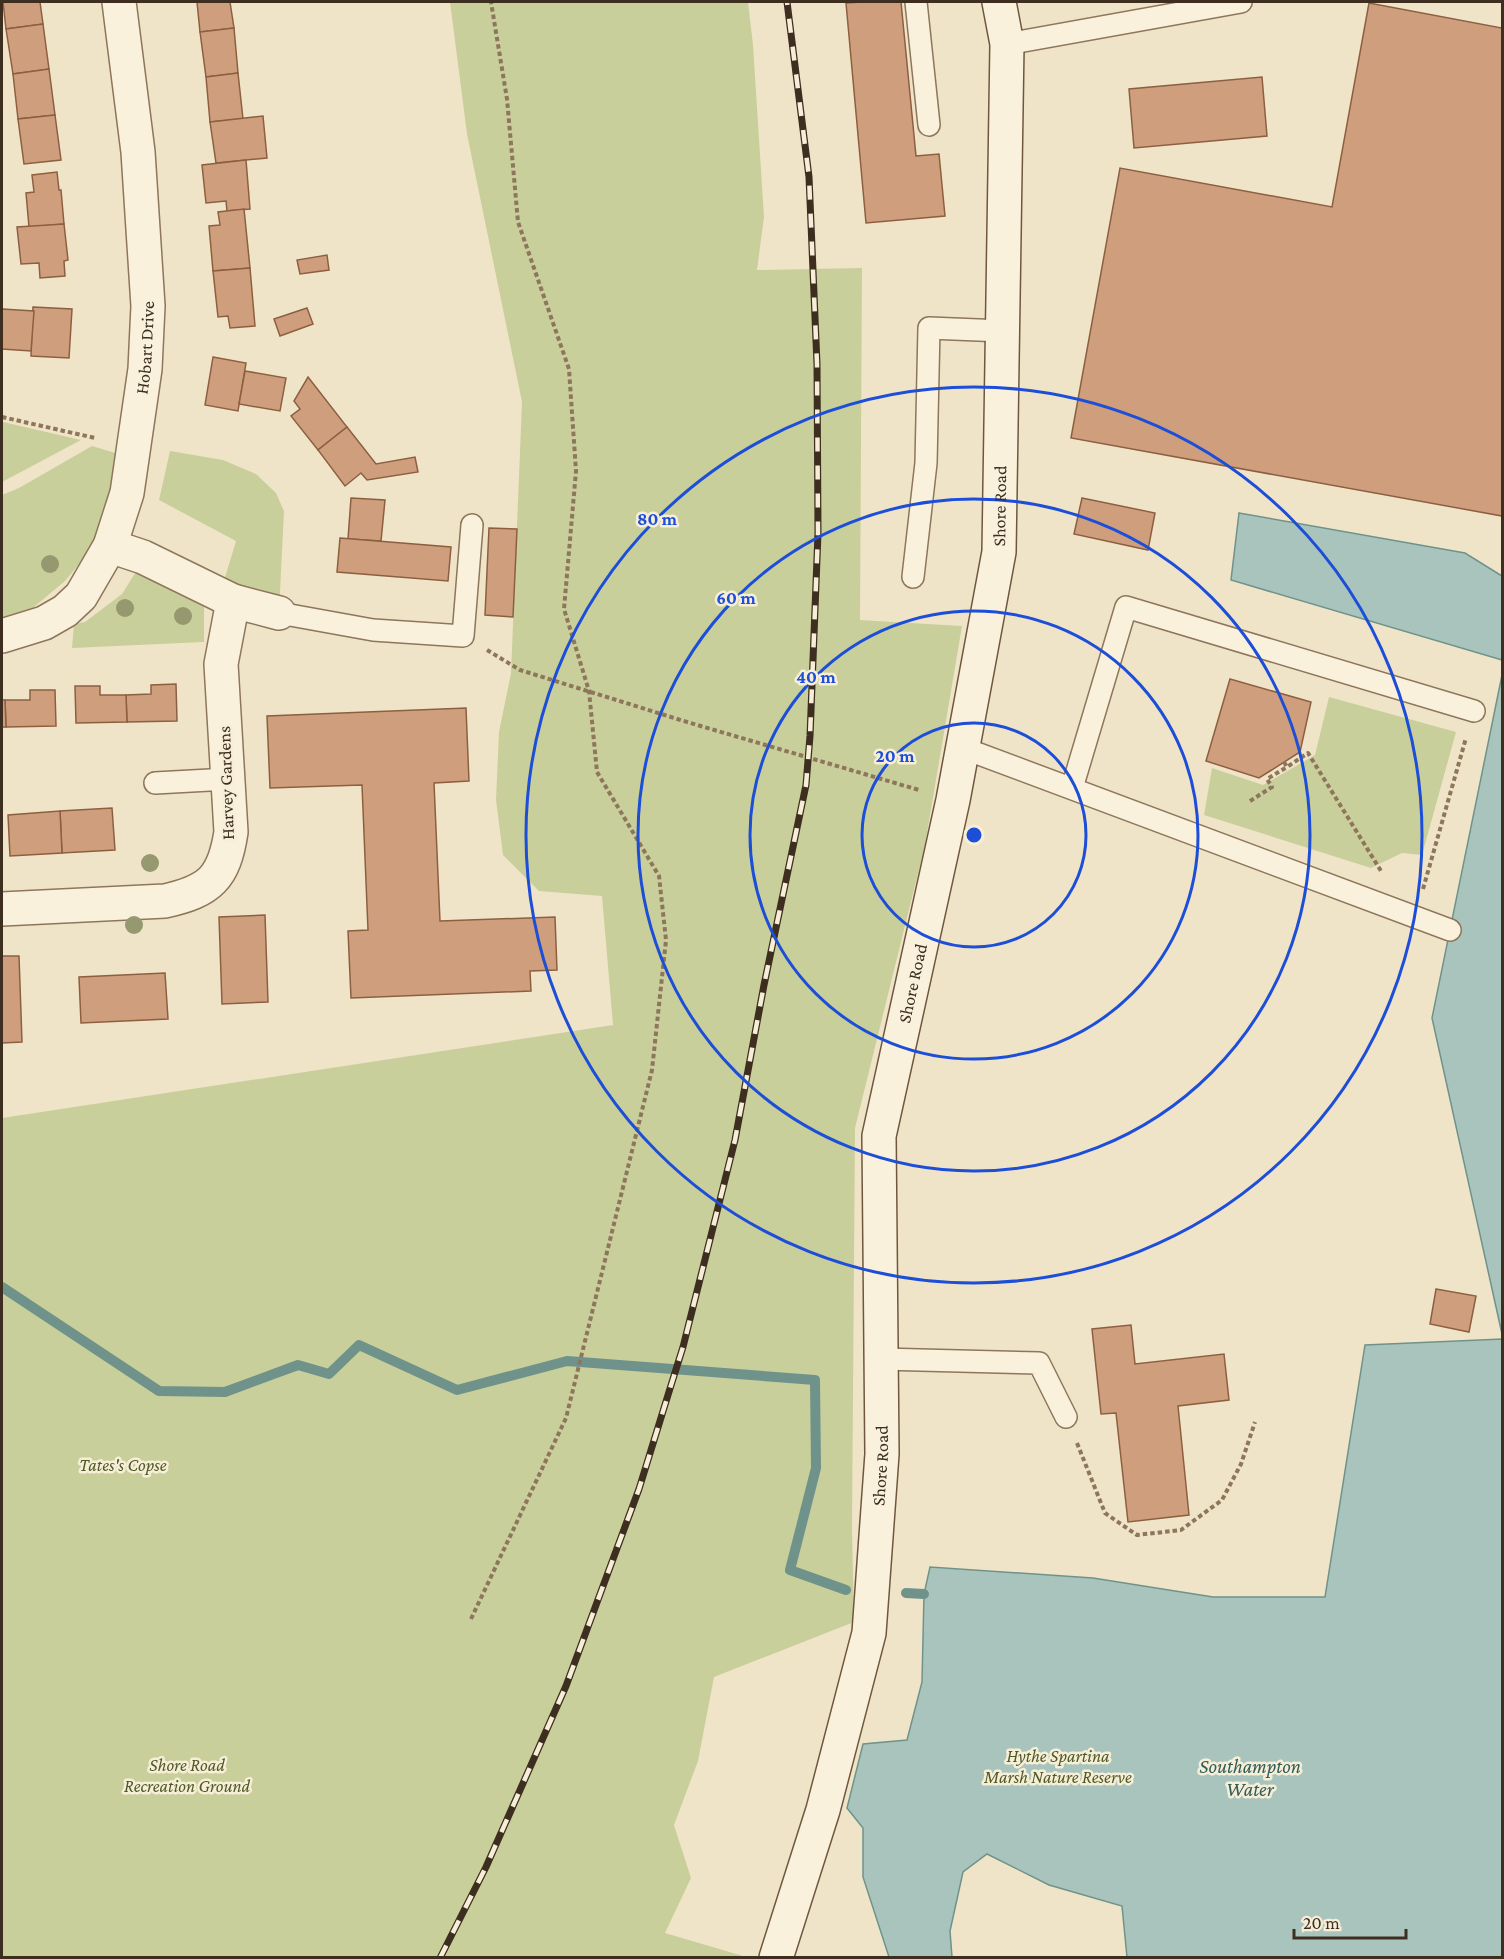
<svg xmlns="http://www.w3.org/2000/svg" width="1504" height="1959" font-family="'Crimson Pro',serif">
<style>
.green{fill:#c9cf9b}
.water{fill:#a9c4bc;stroke:#6f938a;stroke-width:1.5}
.lines{fill:none;stroke-linecap:round;stroke-linejoin:round}
.stream{stroke:#6f938a;stroke-width:10}
.building{fill:#cf9f7d;stroke:#8d5f41;stroke-width:1.5}
.lane-casing{stroke:#8d765c;stroke-width:24}
.street-casing{stroke:#8d765c;stroke-width:36}
.secondary-casing{stroke:#6f573f;stroke-width:36}
.path{stroke:#8d765c;stroke-width:4;stroke-dasharray:4.5 3;stroke-linecap:butt}
.lane{stroke:#faf1dc;stroke-width:21}
.street{stroke:#faf1dc;stroke-width:33}
.secondary{stroke:#faf1dc;stroke-width:33}
.rail-casing{stroke:#3d2e20;stroke-width:7}
.rail{stroke:#f7eed8;stroke-width:4.5;stroke-dasharray:14;stroke-linecap:butt}
.tree{fill:#96986f}
.ring{fill:none;stroke:#1d4ed8;stroke-width:3}
.labels{text-anchor:middle;dominant-baseline:central;stroke-width:5;stroke-linejoin:round;paint-order:stroke}
.street-label{font-size:18px;fill:#3d2e20;stroke:#f7eed8}
.park-label{font-size:18px;font-style:italic;fill:#4d5a26;stroke:#f7eed8}
.water-label{font-size:20px;font-style:italic;fill:#2f5d5a;stroke:#f7eed8}
.centre{fill:#1d4ed8;stroke:#f7eed8;stroke-width:3}
.ring-label{font-size:18px;text-anchor:middle;font-weight:bold;fill:#1d4ed8;stroke:#f7eed8;stroke-width:5;stroke-linejoin:round;paint-order:stroke}
</style>
<rect width="100%" height="100%" fill="#f0e4c8"/>
<!-- green -->
<g class="green">
<polygon points="450,2 748,2 753,45 764,217 757,270 862,268 860,620 962,626 925,845 855,1128 852,1530 854,1622 714,1677 698,1761 674,1825 691,1878 665,1933 743,1956 742,1957 2,1957 2,1118 613,1025 602,896 539,891 503,855 496,800 499,732 511,673 522,402 467,134"/>
<polygon points="3,422 81,440 2,482 2,423"/>
<polygon points="92,446 122,455 102,525 80,563 65,581 29,611 2,622 2,495 19,488"/>
<polygon points="170,451 223,460 256,474 276,493 284,511 279,613 220,594 236,541 159,500"/>
<polygon points="137,570 199,595 204,606 204,642 72,648 74,624 85,622 122,594"/>
<polygon points="1329,697 1456,732 1422,855 1402,853 1371,868 1204,815 1212,768 1263,785 1315,755"/>
</g>
<!-- water -->
<g class="water">
<polygon points="1239,513 1465,553 1502,576 1502,660 1231,580"/>
<polygon points="1502,675 1502,1334 1432,1018"/>
<polygon points="1502,1339 1502,1957 1127,1957 1122,1906 1049,1885 987,1854 963,1872 950,1931 952,1957 889,1957 863,1877 863,1828 847,1808 863,1744 907,1740 922,1682 924,1594 930,1567 1093,1578 1213,1597 1325,1597 1365,1345"/>
</g>
<g class="lines">
<!-- stream -->
<g class="stream">
<polyline points="2,1287 159,1391 225,1392 298,1365 329,1374 359,1345 457,1390 567,1361 815,1380 816,1468 790,1570 846,1590"/>
<polyline points="906,1593 924,1594"/>
</g>
</g>
<!-- building -->
<g class="building">
<polygon points="3,2 40,2 43,24 6,29"/>
<polygon points="197,2 230,2 234,28 200,32"/>
<polygon points="862,2 901,2 916,156 939,154 945,216 866,223 846,3"/>
<polygon points="1369,3 1502,28 1502,516 1071,438 1120,168 1332,207"/>
<polygon points="43,24 49,69 13,74 6,29"/>
<polygon points="234,28 238,73 206,77 200,32"/>
<polygon points="49,69 55,115 18,119 13,74"/>
<polygon points="238,73 243,119 210,122 206,77"/>
<polygon points="1262,77 1267,136 1134,148 1129,89"/>
<polygon points="55,115 61,160 24,164 18,119"/>
<polygon points="263,116 267,158 216,163 210,122"/>
<polygon points="246,160 250,209 227,211 226,201 206,203 202,165"/>
<polygon points="57,172 59,190 61,190 64,224 29,227 26,193 34,192 32,175"/>
<polygon points="244,209 250,268 213,271 209,226 220,225 218,212"/>
<polygon points="64,224 68,260 64,261 65,276 40,278 39,263 21,264 17,227"/>
<polygon points="327,255 329,270 300,274 297,260"/>
<polygon points="250,268 255,326 230,328 228,316 218,317 213,271"/>
<polygon points="33,307 72,309 69,358 31,356"/>
<polygon points="307,308 313,324 280,336 274,319"/>
<polygon points="2,309 34,311 31,351 2,349"/>
<polygon points="213,357 246,363 238,411 205,405"/>
<polygon points="245,371 286,378 280,411 239,404"/>
<polygon points="308,377 347,427 318,450 291,416 300,409 294,401"/>
<polygon points="347,427 376,464 415,457 418,472 367,480 361,473 345,486 318,450"/>
<polygon points="351,498 385,500 381,541 348,539"/>
<polygon points="1082,498 1155,513 1148,550 1074,534"/>
<polygon points="489,528 517,529 513,617 485,615"/>
<polygon points="340,538 451,547 448,581 337,572"/>
<polygon points="1230,679 1311,702 1300,752 1259,778 1206,761"/>
<polygon points="176,684 177,721 127,722 126,695 151,694 151,685"/>
<polygon points="75,686 100,686 100,695 126,695 127,722 76,723"/>
<polygon points="30,690 55,690 56,726 6,727 5,700 30,700"/>
<polygon points="2,700 5,700 6,727 2,727"/>
<polygon points="466,708 469,781 434,783 440,921 555,917 557,970 530,971 531,991 351,998 348,931 368,930 362,785 270,788 267,716"/>
<polygon points="112,808 115,850 62,853 60,811"/>
<polygon points="60,811 62,853 10,856 8,815"/>
<polygon points="265,915 268,1002 222,1004 219,917"/>
<polygon points="2,956 19,956 22,1042 2,1043"/>
<polygon points="165,973 168,1019 81,1023 79,977"/>
<polygon points="1436,1289 1476,1296 1469,1332 1430,1324"/>
<polygon points="1131,1325 1135,1364 1224,1354 1229,1400 1178,1406 1189,1515 1128,1522 1116,1413 1101,1414 1092,1329"/>
</g>
<g class="lines">
<!-- lane casing -->
<g class="lane-casing">
<g id="lane">
<polyline points="916,2 929,125"/>
<polyline points="1007,44 1241,2"/>
<polyline points="913,577 926,463 929,328 1003,331"/>
<polyline points="279,613 373,630 463,636 472,525"/>
<polyline points="963,748 1450,930"/>
<polyline points="155,783 228,779"/>
<polyline points="1072,788 1126,607 1474,711"/>
<polyline points="881,1359 1039,1363 1066,1417"/>
</g>
</g>
<!-- street casing -->
<g class="street-casing">
<g id="street">
<polyline points="233,601 279,613"/>
<path id="s1" d="M2 636 44 623 65 611 81 596 110 546 127 493 145 369 148 306 138 152 119 2"/>
<path d="M2 909 165 901C210 891 224 878 231 832L221 664 233 601 143 557 110 546"/>
</g>
</g>
<!-- secondary casing -->
<g class="secondary-casing">
<g id="secondary">
<path id="s2" d="M776 1958 823 1810 869 1633 882 1454 879 1136 953 800 999 552 1007 44 999 2"/>
</g>
</g>
<!-- path -->
<g class="path">
<polyline points="2,417 95,438"/>
<polyline points="487,650 520,670 687,722 919,790"/>
<polyline points="1284,762 1287,767 1308,753 1381,871"/>
<polyline points="1250,801 1272,787 1267,779 1287,767"/>
<polyline points="1423,889 1466,738"/>
<polyline points="1077,1443 1105,1513 1137,1535 1181,1530 1222,1500 1241,1464 1255,1422"/>
<polyline points="471,1619 566,1418 652,1070 666,940 659,876 597,772 589,691 564,609 576,471 569,369 518,222 507,99 491,2"/>
</g>
<!-- lane -->
<use href="#lane" class="lane"/>
<!-- street -->
<use href="#street" class="street"/>
<!-- secondary -->
<use href="#secondary" class="secondary"/>
<!-- rail casing -->
<g class="rail-casing">
<polyline id="rail" points="440,1958 486,1867 566,1686 639,1489 668,1395 683,1347 735,1140 764,985 806,785 810,736 818,533 817,364 809,177 787,2"/>
</g>
<!-- rail -->
<use href="#rail" class="rail"/>
</g>
<!-- trees -->
<g class="tree">
<circle cx="50" cy="564" r="9"/>
<circle cx="125" cy="608" r="9"/>
<circle cx="183" cy="616" r="9"/>
<circle cx="150" cy="863" r="9"/>
<circle cx="134" cy="925" r="9"/>
</g>
<!-- distance rings -->
<g class="ring">
<circle cx="974" cy="835" r="112"/>
<circle cx="974" cy="835" r="224"/>
<circle cx="974" cy="835" r="336"/>
<circle cx="974" cy="835" r="448"/>
</g>
<g class="labels">
<!-- street labels -->
<g class="street-label">
<text stroke="none"><textPath href="#s1" startOffset="350">Hobart Drive</textPath></text>
<text stroke="none"><textPath href="#s2" startOffset="1478">Shore Road</textPath></text>
<text transform="translate(226 783) rotate(-92)">Harvey Gardens</text>
<text stroke="none"><textPath href="#s2" startOffset="992">Shore Road</textPath></text>
<text stroke="none"><textPath href="#s2" startOffset="506">Shore Road</textPath></text>
</g>
<!-- park labels -->
<g class="park-label">
<text x="123" y="1465">Tates's Copse</text>
<text x="1058" y="1756">Hythe Spartina<tspan x="1058" dy="21">Marsh Nature Reserve</tspan></text>
<text x="187" y="1765">Shore Road<tspan x="187" dy="21">Recreation Ground</tspan></text>
</g>
<!-- water labels -->
<g class="water-label">
<text x="1250" y="1766">Southampton<tspan x="1250" dy="23">Water</tspan></text>
</g>
</g>
<circle cx="974" cy="835" r="9" class="centre"/>
<g class="ring-label">
<text x="657" y="525">80 m</text>
<text x="736" y="604">60 m</text>
<text x="816" y="683">40 m</text>
<text x="895" y="762">20 m</text>
</g>
<!-- border -->
<rect width="1504" height="1959" fill="none" stroke="#3d2e20" stroke-width="6"/>
<!-- scale -->
<path d="M1294 1929v9h112v-9" fill="none" stroke="#3d2e20" stroke-width="3"/>
<text x="1303" y="1929" font-size="18" fill="#3d2e20" stroke="#f7eed8" stroke-width="4.5" paint-order="stroke">20 m</text>
</svg>
